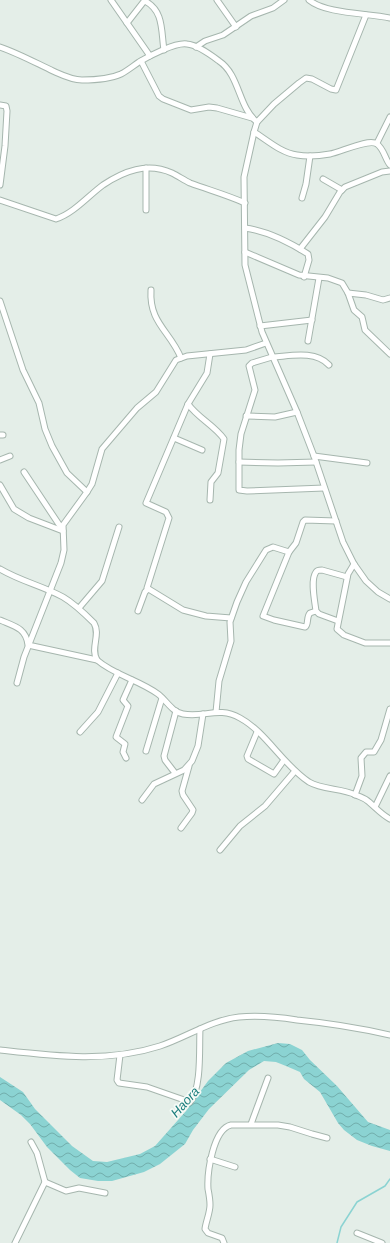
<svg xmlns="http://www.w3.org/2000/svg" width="390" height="1243" font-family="Arial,sans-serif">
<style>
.water{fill:url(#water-waves)}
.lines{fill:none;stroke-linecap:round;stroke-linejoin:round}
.stream{stroke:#8bd3d2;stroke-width:1.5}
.minor-casing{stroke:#a6b6ae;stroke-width:7}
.minor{stroke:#fff;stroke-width:5}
.labels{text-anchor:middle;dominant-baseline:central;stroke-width:3.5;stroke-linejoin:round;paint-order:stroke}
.water-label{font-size:13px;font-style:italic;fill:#1b7d7d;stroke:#f5faf6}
</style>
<defs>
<pattern id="water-waves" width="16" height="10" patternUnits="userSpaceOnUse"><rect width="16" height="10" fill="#8bd3d2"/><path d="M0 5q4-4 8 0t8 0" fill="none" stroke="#71adab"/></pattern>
</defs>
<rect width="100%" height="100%" fill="#e4eee8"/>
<!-- water -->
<polygon class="water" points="278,1043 290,1044 302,1050 310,1060 337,1086 368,1122 390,1130 390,1151 372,1146 357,1140 344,1130 338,1123 320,1092 304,1079 300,1072 286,1066 276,1062 264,1061 249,1070 209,1109 193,1130 185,1144 160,1164 144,1172 112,1181 98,1181 80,1178 70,1170 47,1147 30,1124 21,1115 0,1100 0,1077 23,1092 35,1109 72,1146 93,1161 107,1162 140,1154 155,1146 186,1111 208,1081 226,1063 248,1051"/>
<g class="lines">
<!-- stream -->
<polyline class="stream" points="337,1243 341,1227 357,1202 385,1186 390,1179"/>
<!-- minor casing -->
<g class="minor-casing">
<g id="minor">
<polyline points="111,0 150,56"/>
<polyline points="217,0 236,27"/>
<path d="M309 0C326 14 368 13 390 18"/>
<path d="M145 1C164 11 161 31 164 50"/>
<polyline points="366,15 336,90 331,89 312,79 306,78 299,83 274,104 257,122 254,132 244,177 245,265 262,332 297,412 314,456 343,542 354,564 366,581 378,592 390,599"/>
<polyline points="127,23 145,0"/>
<path d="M0 47C18 53 36 63 53 71 62 75 72 80 82 80 94 80 110 79 121 74 127 71 133 66 139 62 149 56 176 42 187 44 198 45 211 55 219 61 240 75 238 107 257 122"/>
<polyline points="196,47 205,41 223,35 251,16 273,8 284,0"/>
<polyline points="141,61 159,96 163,99 191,110 209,107 217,108 252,118"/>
<polyline points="0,105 6,106 7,111 5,146 0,185"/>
<path d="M254 132C267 140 281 153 297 155 308 157 319 156 330 154 341 152 369 138 377 144 384 149 385 159 390 165"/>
<polyline points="377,143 390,117"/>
<polyline points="146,168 146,210"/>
<polyline points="323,179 342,190"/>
<polyline points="302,198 306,184 310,156"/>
<path d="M0 200 56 219C74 213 88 196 103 185 124 171 147 162 172 173 178 176 184 180 190 183 209 190 227 195 245 203"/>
<path d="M245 228C267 231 289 242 308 254L309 260 304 277"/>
<polyline points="300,249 325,217 340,192 345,187 382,172 390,171"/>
<polyline points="245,252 299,275 328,278 342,283 348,293 354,310 362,317 365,330 390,354"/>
<path d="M151 290C149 323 170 331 181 358"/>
<polyline points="348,293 366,295 383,300 390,298"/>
<polyline points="0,301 23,370 39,403 45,429 52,446 67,473 87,492"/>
<polyline points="260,326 312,320"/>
<polyline points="308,341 319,278"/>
<polyline points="210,354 207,373 188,404 146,503 166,512 169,518 147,588 183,610 206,616 231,618"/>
<polyline points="272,357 252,363 249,366 255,390 241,434 239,450 239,490 247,491 324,488"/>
<path d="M273 357C290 356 315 350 329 365"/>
<path d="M188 404C198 418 214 425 224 439L218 473 211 482 210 500"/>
<polyline points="246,416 275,417 297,412"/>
<polyline points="0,435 3,435"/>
<polyline points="174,438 202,450"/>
<polyline points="314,456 367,463"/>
<polyline points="0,460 10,456"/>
<polyline points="239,462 278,463 316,462"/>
<polyline points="24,472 60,526 62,527"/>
<polyline points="0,485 14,509 29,518 63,531"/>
<path d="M289 552 263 616 274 620 305 627C309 625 306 617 310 613L316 611"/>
<polyline points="354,564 348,574 337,629 344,635 365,643 390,643"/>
<path d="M0 569C20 581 43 586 63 597 75 604 85 614 94 623 101 635 90 648 97 660 114 675 139 680 158 694 167 701 172 712 183 714 205 718 218 706 240 718 266 732 283 765 309 782 323 790 341 788 356 795 360 797 365 798 369 802 376 808 382 815 390 819"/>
<polyline points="79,608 102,581 119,527"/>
<polyline points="138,611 145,592 148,589"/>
<path d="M0 620C14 626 26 628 28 645L97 660"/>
<path d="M338 621 319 614 316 611C315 602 310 580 316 572 317 570 319 570 322 570L347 577"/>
<polyline points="17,683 24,657 61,563 64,550 63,525 87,492 92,484 102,449 137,408 156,392 176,360 187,356 246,350 266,343"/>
<polyline points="216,712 219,681 231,641 230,622 237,602 246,582 266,550 273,547 289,552 296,543 303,522 305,520 336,521"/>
<polyline points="80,732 98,712 118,673"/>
<polyline points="257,732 247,756 248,759 274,774 284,760"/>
<polyline points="146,751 162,698"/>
<polyline points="126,758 123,752 125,744 116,737 128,706 123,700 132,680"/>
<polyline points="175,773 165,760 164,756 176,711"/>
<polyline points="355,795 362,776 361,758 366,752 374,752 381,740 390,709"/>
<polyline points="142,800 154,784 184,770 192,761 198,746 203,714"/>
<polyline points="375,807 390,776"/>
<polyline points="181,828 192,813 193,810 183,795 182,791 189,766"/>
<polyline points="220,850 240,826 265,806 295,771"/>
<path d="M0 1050C53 1056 108 1063 160 1046 187 1037 211 1020 239 1017 259 1015 278 1017 297 1020 328 1023 359 1028 390 1035"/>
<path d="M120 1055 117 1080 119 1083 147 1087 190 1102C202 1088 199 1047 200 1029"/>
<polyline points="251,1124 268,1078"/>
<polyline points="210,1159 235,1167"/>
<polyline points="45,1182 66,1191 79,1188 105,1193"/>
<polyline points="357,1233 382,1243"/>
<polyline points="15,1243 45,1182 37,1153 31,1142"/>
<path d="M224 1243 222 1238 208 1233 205 1229C206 1221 210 1213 210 1205 210 1199 209 1194 208 1189 207 1173 213 1129 231 1125H278L290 1127 312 1134 327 1138"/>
</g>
</g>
<!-- minor -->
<use href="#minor" class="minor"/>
</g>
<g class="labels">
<!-- water labels -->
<g class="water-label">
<text transform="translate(185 1102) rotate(-48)">Haora</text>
</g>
</g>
</svg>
